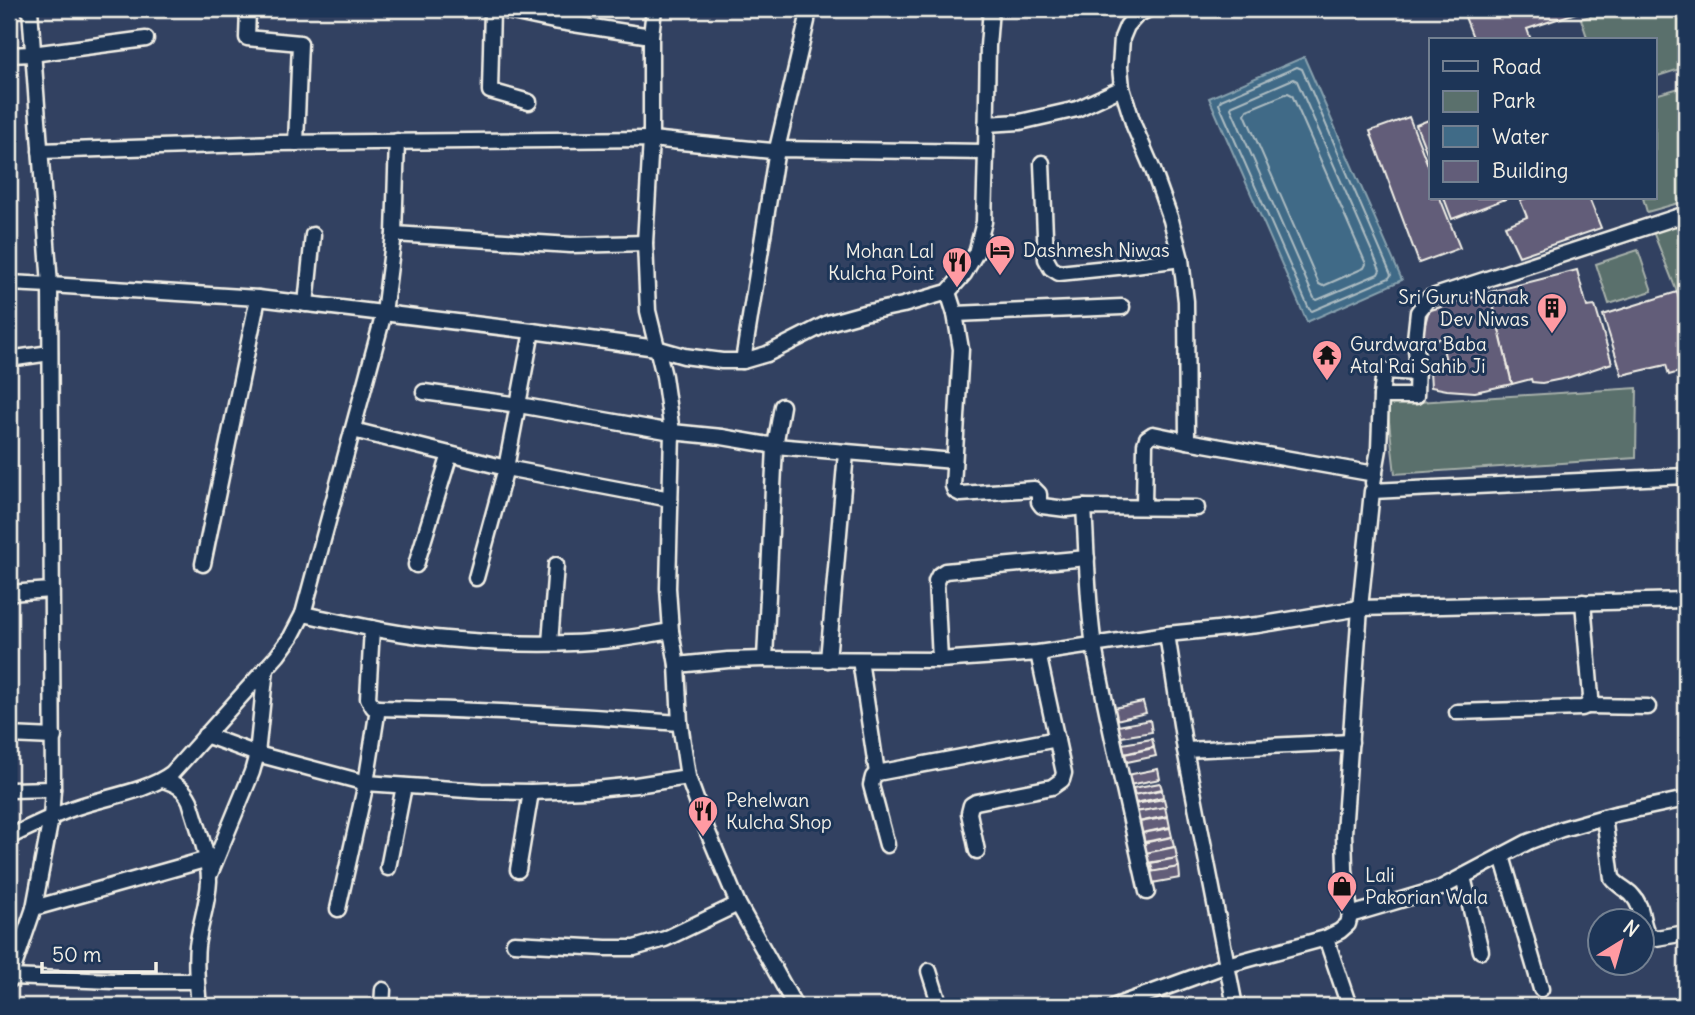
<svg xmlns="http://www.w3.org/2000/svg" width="1695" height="1015" font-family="Delius,sans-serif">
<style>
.green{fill:#5a706c;stroke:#a7b0aa;stroke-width:2}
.water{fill:#406b87;stroke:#88a1ae;stroke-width:2}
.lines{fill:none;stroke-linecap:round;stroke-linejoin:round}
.shore{stroke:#acbbc1;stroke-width:2}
.building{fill:#625d79;stroke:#f4f1e8;stroke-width:2}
.street-casing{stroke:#f4f1e8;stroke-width:19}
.street{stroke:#1d3557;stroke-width:14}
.labels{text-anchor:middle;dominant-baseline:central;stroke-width:6;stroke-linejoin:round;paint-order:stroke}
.poi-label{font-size:19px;fill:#f4f1e8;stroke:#1d3557;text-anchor:start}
</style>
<rect width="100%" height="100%" fill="#324161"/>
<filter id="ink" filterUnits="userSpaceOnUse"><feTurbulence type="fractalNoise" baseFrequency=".0143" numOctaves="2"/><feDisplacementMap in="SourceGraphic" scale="14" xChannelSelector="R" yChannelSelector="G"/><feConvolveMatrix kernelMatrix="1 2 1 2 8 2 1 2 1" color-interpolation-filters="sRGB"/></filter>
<g filter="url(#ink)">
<!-- green -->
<g class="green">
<polygon points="1611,9 1683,9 1686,18 1686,67 1655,77 1655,40 1588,40 1581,19"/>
<polygon points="1686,86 1686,201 1647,212 1643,198 1655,198 1655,95"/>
<polygon points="1674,221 1686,247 1686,318 1685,319 1677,292 1652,229"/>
<polygon points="1638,250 1652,291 1609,304 1596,264"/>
<polygon points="1637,388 1636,458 1395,474 1387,404"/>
</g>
<!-- water -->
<polygon class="water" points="1304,57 1402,280 1307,322 1209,98"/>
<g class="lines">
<!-- shore -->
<g class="shore">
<polygon points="1297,67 1302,69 1391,275 1389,278 1312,311 1309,309 1219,104 1221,100"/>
<polygon points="1293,79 1297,81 1380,270 1378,274 1317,300 1314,298 1231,108 1233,105"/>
<polygon points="1288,93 1292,95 1366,264 1364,268 1323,286 1319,284 1245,114 1247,110"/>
</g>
</g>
<!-- building -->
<g class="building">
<polygon points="1462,9 1503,9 1505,14 1522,9 1588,9 1527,29 1531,40 1474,40"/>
<polygon points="1409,117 1431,173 1431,198 1440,198 1460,248 1419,263 1370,131"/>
<polygon points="1431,119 1431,163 1416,125"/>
<polygon points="1444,198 1508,198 1452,219"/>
<polygon points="1527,198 1589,198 1601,228 1519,256 1505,226 1527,217 1520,200"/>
<polygon points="1577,270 1587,307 1595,306 1612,363 1567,378 1542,383 1532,382 1531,379 1512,384 1490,292"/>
<polygon points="1490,292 1512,384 1475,392 1447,390 1431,387 1430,371 1446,362 1441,338 1423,345 1422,336 1428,313 1431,310"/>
<polygon points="1677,292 1685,319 1686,318 1686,370 1669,375 1666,365 1622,375 1603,315"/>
<polygon points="1143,702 1146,713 1116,720 1114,708"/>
<polygon points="1150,720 1152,732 1121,737 1118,726"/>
<polygon points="1152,739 1154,747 1124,754 1122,744"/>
<polygon points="1154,748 1156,756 1127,762 1125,754"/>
<polygon points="1158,769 1160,779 1129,785 1127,775"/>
<polygon points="1160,783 1162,789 1135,795 1133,788"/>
<polygon points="1162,790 1163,797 1135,803 1133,795"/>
<polygon points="1164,799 1166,807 1136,812 1135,804"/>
<polygon points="1165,807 1167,816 1138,822 1136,812"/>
<polygon points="1168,817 1170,827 1142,833 1140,822"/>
<polygon points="1170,828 1172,837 1144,842 1143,833"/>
<polygon points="1172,837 1174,847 1146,853 1143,843"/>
<polygon points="1175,847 1177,858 1147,863 1146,853"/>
<polygon points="1177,858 1179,867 1153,872 1151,863"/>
<polygon points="1179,867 1180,878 1152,883 1150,872"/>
</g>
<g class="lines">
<!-- street casing -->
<g class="street-casing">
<g id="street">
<polyline points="248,9 247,38 300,43 296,143"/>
<polyline points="492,9 490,91 529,102"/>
<polyline points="497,9 554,21 651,36"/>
<polyline points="654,9 651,36 651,139 645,243 648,311 664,376 672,432 668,588 671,631 677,665 728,660 765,659 940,660 1038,653 1167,634 1258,625 1360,608 1686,600"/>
<polyline points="1149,9 1137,15 1127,26 1122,38 1120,67 1122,88 1134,126 1153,170 1171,220 1181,259 1186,301 1187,441 1375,474"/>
<polyline points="9,55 32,54 146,39"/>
<polyline points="986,124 1020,122 1077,109 1122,88"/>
<polyline points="40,151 277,143 651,139 772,151 777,149 986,152 988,46 991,9"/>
<polyline points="1042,163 1046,259 1051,268 1059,273 1127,266 1181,259"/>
<polyline points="394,234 571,245 645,243"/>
<polyline points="9,283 50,285 258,298 532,331 656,348 684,356 722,361 743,361 777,149 807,21 808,9"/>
<polyline points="948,292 955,314 961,349 953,486 955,491 961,494 1034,489 1039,494 1039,502 1042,506 1066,509 1084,507"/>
<polyline points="306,304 313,235"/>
<polyline points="955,314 1122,307"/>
<polyline points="532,331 506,468 670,499"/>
<polyline points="9,359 50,353"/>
<polyline points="743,361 767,354 828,323 864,313 903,305 948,292 964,274 976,253 984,222 986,152"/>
<polyline points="424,392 519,405 672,432 722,437 775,446 954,461"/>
<polyline points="1381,396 1384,371 1417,373"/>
<polyline points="353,430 506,468 476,578"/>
<polyline points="1373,483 1379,449 1381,396 1416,396 1417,359 1415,339 1418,312 1429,298 1686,214"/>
<polyline points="1144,507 1145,444 1147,438 1153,434 1187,441"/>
<polyline points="203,564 258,298"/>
<polyline points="416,565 450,454"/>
<polyline points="9,593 51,590"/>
<polyline points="303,614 384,313 394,234 397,141"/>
<polyline points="1167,634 1185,750 1235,1006"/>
<polyline points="550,643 556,565"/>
<polyline points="765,659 775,446 782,406"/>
<polyline points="828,660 846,453"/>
<polyline points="860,660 877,773 1057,739"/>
<polyline points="940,660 936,581 939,575 945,571 1087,558"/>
<polyline points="677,665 680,723 688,777 707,830 738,904 795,1006"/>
<polyline points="1587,706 1648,707"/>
<path d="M378 708C479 710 579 715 680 723"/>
<polyline points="1457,712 1582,708 1587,706 1591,697 1583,602"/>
<polyline points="9,735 54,737"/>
<polyline points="205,735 257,754 366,783 481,791 531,792 585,790 636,785 688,777"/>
<polyline points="1185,750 1351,742"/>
<polyline points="877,773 873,777 871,785 887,845"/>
<path d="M163 780C176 784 184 788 190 801 197 826 209 854 209 881 208 903 200 924 197 946 195 966 197 986 199 1006"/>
<polyline points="9,790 53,789"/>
<path d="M1604 817 1612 878C1620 889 1633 890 1639 906 1644 917 1642 936 1656 938L1686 933"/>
<path d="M9 837C30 827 52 816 74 808 104 797 147 792 172 773L278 655 291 637 303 614C351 624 398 635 446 639 501 644 558 646 613 640 632 638 652 634 671 631"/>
<polyline points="977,851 969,813 971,805 976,802 1052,787 1062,780 1064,773 1038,653"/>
<polyline points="1502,856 1541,989"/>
<polyline points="388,868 404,786"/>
<polyline points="518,870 531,792"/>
<polyline points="210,874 252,772 257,754 266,668"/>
<polyline points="1463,877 1481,951"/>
<path d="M1147 892C1129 810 1109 728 1094 646 1087 600 1087 553 1084 507L1197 508"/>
<polyline points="34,908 215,857"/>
<polyline points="338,909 366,783 378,708 373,707 368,698 372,628"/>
<polyline points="1350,915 1441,888 1528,842 1562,829 1615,814 1686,799"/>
<polyline points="514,943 606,948 634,948 665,939 738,904"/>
<polyline points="929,971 940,1006"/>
<polyline points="10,977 113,981 196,981"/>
<polyline points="9,981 34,908 51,818 53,789 50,285 30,9"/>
<polyline points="382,1006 383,990"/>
<polyline points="1115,1006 1227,965 1326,938"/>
<polyline points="1349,1006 1326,938 1340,931 1348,924 1350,915 1345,869 1344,833 1360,608 1372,491 1686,476"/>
</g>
</g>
<!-- street -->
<use href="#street" class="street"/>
</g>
</g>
<!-- icons -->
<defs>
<g id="hotel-pin" transform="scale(1.575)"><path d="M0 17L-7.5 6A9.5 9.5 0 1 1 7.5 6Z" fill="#ff9aa2" stroke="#1d3557"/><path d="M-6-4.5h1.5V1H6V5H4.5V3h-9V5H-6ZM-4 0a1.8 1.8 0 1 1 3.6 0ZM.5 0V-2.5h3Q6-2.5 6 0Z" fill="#111"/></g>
<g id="restaurant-pin" transform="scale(1.575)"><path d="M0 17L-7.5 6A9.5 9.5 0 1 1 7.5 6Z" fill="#ff9aa2" stroke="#1d3557"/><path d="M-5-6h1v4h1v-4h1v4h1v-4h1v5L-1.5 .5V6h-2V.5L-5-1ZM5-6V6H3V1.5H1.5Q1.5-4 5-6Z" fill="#111"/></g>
<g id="building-pin" transform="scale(1.575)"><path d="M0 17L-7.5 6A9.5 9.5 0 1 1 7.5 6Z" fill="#ff9aa2" stroke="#1d3557"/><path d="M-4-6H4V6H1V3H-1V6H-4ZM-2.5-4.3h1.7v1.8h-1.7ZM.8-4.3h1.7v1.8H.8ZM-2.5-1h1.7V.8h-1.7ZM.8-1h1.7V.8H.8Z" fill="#111"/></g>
<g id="temple-pin" transform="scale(1.575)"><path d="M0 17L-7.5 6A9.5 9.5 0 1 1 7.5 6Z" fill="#ff9aa2" stroke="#1d3557"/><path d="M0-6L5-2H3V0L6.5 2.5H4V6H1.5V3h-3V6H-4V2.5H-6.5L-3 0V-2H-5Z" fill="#111"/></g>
<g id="shop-pin" transform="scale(1.575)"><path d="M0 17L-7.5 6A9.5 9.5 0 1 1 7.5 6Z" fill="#ff9aa2" stroke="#1d3557"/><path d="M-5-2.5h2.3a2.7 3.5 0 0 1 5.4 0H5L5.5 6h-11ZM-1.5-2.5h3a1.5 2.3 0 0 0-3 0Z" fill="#111"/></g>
</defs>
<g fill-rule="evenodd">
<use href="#hotel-pin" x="1000" y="250"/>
<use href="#restaurant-pin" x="957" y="262"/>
<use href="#building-pin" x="1552" y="308"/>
<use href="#temple-pin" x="1327" y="355"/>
<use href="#restaurant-pin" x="703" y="811"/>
<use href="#shop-pin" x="1342" y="886"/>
</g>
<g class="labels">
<!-- poi labels -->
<g class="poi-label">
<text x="1023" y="250">Dashmesh Niwas</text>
<text x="934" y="251" text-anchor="end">Mohan Lal<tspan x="934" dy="22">Kulcha Point</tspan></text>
<text x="1529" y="297" text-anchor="end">Sri Guru Nanak<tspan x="1529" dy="22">Dev Niwas</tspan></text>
<text x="1350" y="344">Gurdwara Baba<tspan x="1350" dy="22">Atal Rai Sahib Ji</tspan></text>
<text x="726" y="800">Pehelwan<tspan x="726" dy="22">Kulcha Shop</tspan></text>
<text x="1365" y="875">Lali<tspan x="1365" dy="22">Pakorian Wala</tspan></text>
</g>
</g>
<!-- margin -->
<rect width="1695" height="1015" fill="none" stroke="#1d3557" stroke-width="35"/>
<rect x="18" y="18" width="1660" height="980" fill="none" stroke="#f4f1e8" stroke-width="2.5" filter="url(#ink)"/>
<!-- legend -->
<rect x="1429" y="38" width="228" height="161" fill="#1d3557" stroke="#738091" stroke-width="2"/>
<rect x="1443" y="61" width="35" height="10" fill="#1d3557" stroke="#738091" stroke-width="2"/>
<text x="1492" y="74" font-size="21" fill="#f4f1e8">Road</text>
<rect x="1443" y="91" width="35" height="21" fill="#5a706c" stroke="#738091" stroke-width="2"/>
<text x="1492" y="108" font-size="21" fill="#f4f1e8">Park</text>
<rect x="1443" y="126" width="35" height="21" fill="#406b87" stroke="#738091" stroke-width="2"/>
<text x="1492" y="144" font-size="21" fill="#f4f1e8">Water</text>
<rect x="1443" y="161" width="35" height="21" fill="#625d79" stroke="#738091" stroke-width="2"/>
<text x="1492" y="178" font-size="21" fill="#f4f1e8">Building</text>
<!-- north arrow -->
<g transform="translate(1621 942) rotate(37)"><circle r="33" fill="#1d3557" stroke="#738091" stroke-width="2"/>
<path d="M0-5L12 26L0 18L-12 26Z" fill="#ff9aa2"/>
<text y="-10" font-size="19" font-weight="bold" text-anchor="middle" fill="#f4f1e8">N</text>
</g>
<!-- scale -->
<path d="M42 962v10h114v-10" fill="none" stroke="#f4f1e8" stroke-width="3.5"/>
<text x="52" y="962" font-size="21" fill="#f4f1e8" stroke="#1d3557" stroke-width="5" paint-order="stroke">50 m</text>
</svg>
